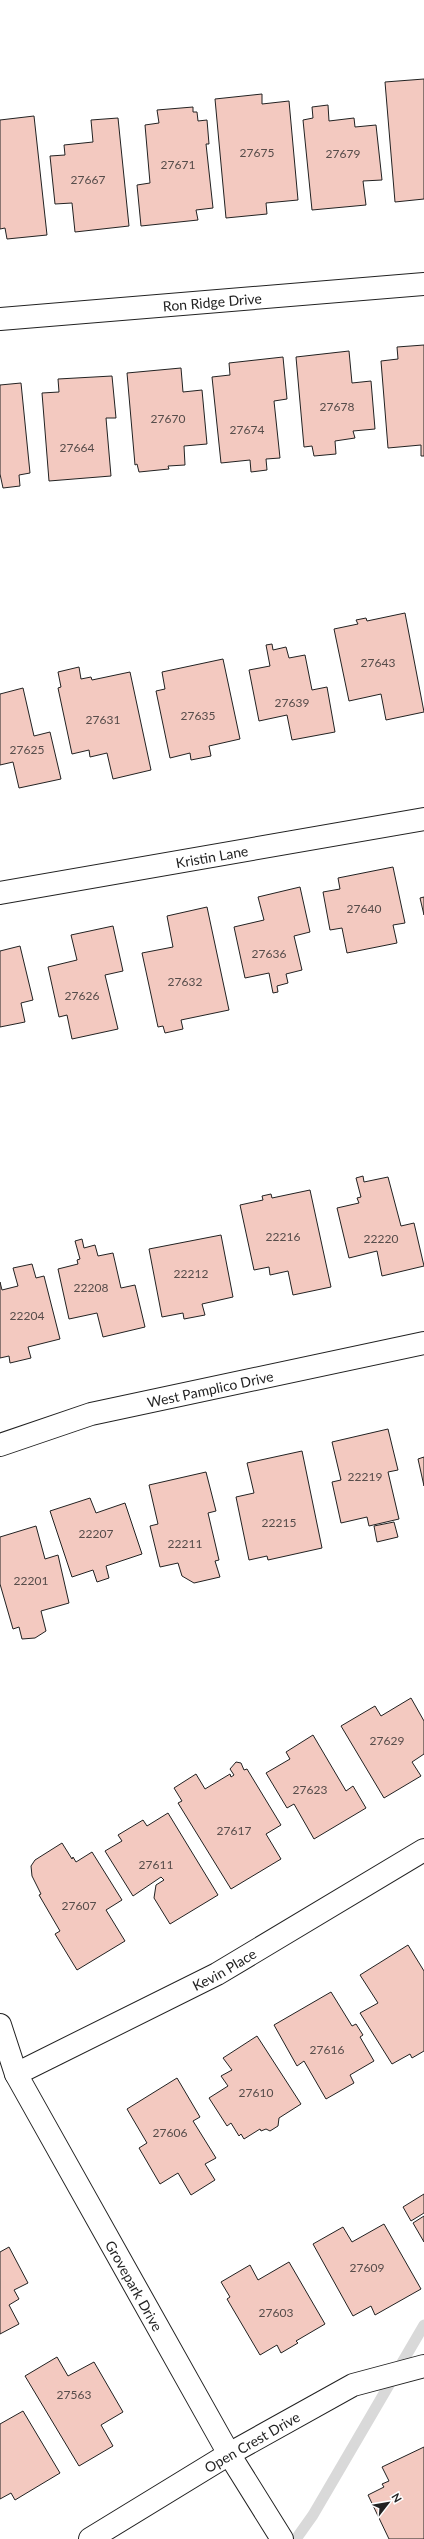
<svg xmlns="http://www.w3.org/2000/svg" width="424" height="2539" font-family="Lato,sans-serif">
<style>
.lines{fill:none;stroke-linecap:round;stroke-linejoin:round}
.stream{stroke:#d9d9d9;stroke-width:11}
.building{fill:#f3c9c0;stroke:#222}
.street-casing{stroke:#222;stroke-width:24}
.secondary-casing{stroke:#222;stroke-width:24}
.street{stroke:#fff;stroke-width:22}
.secondary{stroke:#fff;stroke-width:22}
.labels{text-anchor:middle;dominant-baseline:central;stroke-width:3;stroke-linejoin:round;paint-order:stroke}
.number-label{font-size:12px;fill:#564c4a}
.street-label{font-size:14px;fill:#222;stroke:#fff}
</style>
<rect width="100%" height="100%" fill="#fff"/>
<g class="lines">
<!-- stream -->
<polyline class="stream" points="296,2539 313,2515 424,2325"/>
</g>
<!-- building -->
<g class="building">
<polygon points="424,79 424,199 395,202 385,82"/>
<polygon points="262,94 262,104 289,101 298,200 266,203 267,214 226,218 215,99"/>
<polygon points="328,105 329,121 354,118 355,127 376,125 382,180 363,181 366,205 312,210 303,120 313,118 312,107"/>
<polygon points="193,107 193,112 197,112 198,121 207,120 209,144 206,144 213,208 196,210 198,220 141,226 137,185 150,183 145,125 159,123 157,110"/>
<polygon points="34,116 47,235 7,239 5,228 0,229 0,120"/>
<polygon points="118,118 129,226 75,232 72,203 55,204 50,156 65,155 64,145 93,142 91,120"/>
<polygon points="424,345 424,456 421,456 421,445 388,448 381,361 398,359 397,347"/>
<polygon points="349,351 352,383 371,381 375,429 353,431 355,438 335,441 336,454 314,456 312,446 304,447 296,357"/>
<polygon points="283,357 287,399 274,401 280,458 266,459 267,470 251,472 250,460 221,463 212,377 230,375 229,363"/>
<polygon points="181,368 183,392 202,390 207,444 184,446 185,465 168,466 169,469 139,472 137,464 135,465 127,373"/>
<polygon points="112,376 116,418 106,418 111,476 49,481 42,393 59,392 58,379"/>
<polygon points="21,383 30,473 19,475 20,486 3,488 0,474 0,385"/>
<polygon points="405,613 424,712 386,720 381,694 349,701 334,629 358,624 356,620 366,618 367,621"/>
<polygon points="272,644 273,650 286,647 289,658 305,655 312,690 327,687 335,732 292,740 287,715 259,721 249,670 270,666 266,645"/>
<polygon points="223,659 240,739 209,746 211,756 191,760 190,753 170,758 156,691 165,689 162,672"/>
<polygon points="79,667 81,679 91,677 92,680 130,672 151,770 113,779 107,753 90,757 89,750 72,754 58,688 61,687 58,672"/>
<polygon points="23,688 34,736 50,732 61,779 19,788 13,762 0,765 0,694"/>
<polygon points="393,867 405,923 393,925 397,943 347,953 342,928 330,930 323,892 340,889 338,878"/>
<polygon points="300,887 310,932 294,936 302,970 286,974 288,983 277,986 278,992 273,993 269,973 245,978 234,927 264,920 258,897"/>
<polygon points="424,897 424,915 420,898"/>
<polygon points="207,907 229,1010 181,1020 183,1029 165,1033 163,1026 158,1027 142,953 173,947 167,916"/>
<polygon points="113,926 123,971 105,975 118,1029 72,1039 67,1015 59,1017 48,967 77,960 71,935"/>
<polygon points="20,946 33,1000 21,1003 25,1022 0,1027 0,951"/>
<polygon points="363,1176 364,1182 388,1177 401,1226 414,1223 424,1266 382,1276 377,1251 349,1258 337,1208 359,1203 357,1198 361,1197 356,1178"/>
<polygon points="310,1190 331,1287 293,1295 288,1271 270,1275 269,1267 254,1270 240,1205 263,1200 262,1196 271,1194 272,1198"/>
<polygon points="221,1235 233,1297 202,1304 205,1315 184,1319 183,1313 162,1317 149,1249"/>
<polygon points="82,1239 84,1248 95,1245 98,1256 113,1253 121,1288 135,1285 145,1327 103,1337 97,1313 69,1319 58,1269 78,1264 77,1260 80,1259 75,1241"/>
<polygon points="32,1264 36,1278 44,1276 60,1339 28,1347 31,1358 10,1363 9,1356 0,1358 0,1282 2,1290 18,1286 13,1268"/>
<polygon points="388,1429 398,1470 388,1472 399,1519 369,1526 367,1517 341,1523 332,1482 341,1480 332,1442"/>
<polygon points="302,1451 322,1548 268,1560 267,1556 249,1560 236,1497 254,1493 247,1463"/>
<polygon points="424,1457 424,1486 418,1459"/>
<polygon points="206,1472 216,1511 208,1513 219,1560 215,1561 220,1577 194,1583 182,1576 178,1563 160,1567 150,1526 158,1524 149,1485"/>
<polygon points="90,1498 96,1513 125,1503 142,1554 106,1566 109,1578 97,1582 93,1570 72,1577 50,1511"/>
<polygon points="394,1522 398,1537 377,1542 374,1526"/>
<polygon points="36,1526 45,1559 58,1555 69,1603 41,1611 46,1631 35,1638 22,1639 19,1627 13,1629 0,1584 0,1537"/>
<polygon points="411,1698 424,1721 424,1754 412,1762 421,1776 384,1798 341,1726 375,1706 381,1716"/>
<polygon points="313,1735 346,1791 353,1786 366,1808 314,1839 294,1804 287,1808 266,1773 290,1759 286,1752"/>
<polygon points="236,1762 241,1763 244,1770 247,1769 281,1825 266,1834 281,1859 231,1889 178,1803 182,1801 174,1788 196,1774 205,1789 230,1774 231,1777 234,1775 230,1769"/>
<polygon points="168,1813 218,1895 170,1924 154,1898 156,1885 164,1880 161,1877 133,1896 105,1851 122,1841 118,1835 143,1820 147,1826"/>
<polygon points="62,1843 72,1859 73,1857 76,1862 92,1852 122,1900 106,1910 125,1941 77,1970 55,1934 60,1931 39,1895 41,1894 32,1876 31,1866 35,1860"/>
<polygon points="408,1945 424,1971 424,2051 412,2058 410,2054 392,2064 360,2013 378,2003 360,1975"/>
<polygon points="331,1992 352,2026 356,2024 363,2035 360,2037 374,2061 350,2075 354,2083 326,2099 304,2061 297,2066 274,2025"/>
<polygon points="257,2036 301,2104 279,2118 278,2126 270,2131 266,2129 261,2131 260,2129 244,2139 241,2134 239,2136 231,2123 227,2126 209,2098 228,2086 221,2076 232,2070 223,2058"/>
<polygon points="177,2078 200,2117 193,2121 216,2158 205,2164 215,2180 191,2195 178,2173 160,2184 139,2148 147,2143 127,2109"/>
<polygon points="424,2194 424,2213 411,2221 403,2207"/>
<polygon points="424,2216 424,2242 413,2223"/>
<polygon points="384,2224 421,2289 375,2315 371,2306 353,2316 313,2244 343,2227 352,2242"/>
<polygon points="9,2247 28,2283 14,2290 19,2299 9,2305 19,2324 0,2334 0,2252"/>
<polygon points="289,2262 325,2324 296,2341 298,2343 281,2353 277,2345 260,2355 227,2299 230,2297 221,2282 250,2265 258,2280"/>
<polygon points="57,2357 68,2376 94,2362 123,2412 101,2425 113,2446 79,2466 25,2376"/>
<polygon points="23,2411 60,2473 15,2500 11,2493 0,2499 0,2424"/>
<polygon points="424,2447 424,2539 389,2539 368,2495 384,2487 382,2484 389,2481 382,2467"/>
</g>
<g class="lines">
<!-- street casing -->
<g class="street-casing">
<g id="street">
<path id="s1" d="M0 319 424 284"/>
<path id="s2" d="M0 893 424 819"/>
<path id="s3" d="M16 2074 217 1974 424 1850"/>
<polyline points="229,2454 353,2385 424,2366"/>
</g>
</g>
<!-- secondary casing -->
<g class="secondary-casing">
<g id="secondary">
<path id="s4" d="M0 1445 91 1414 424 1343"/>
<path id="s5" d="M0 2025 16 2074 229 2454 282 2539"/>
<polyline points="90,2539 229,2454"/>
</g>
</g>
<!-- street -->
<use href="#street" class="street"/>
<!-- secondary -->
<use href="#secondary" class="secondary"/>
</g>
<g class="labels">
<!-- number labels -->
<g class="number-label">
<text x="257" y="152">27675</text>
<text x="343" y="153">27679</text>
<text x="178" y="164">27671</text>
<text x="88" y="179">27667</text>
<text x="337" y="406">27678</text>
<text x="168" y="418">27670</text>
<text x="247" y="429">27674</text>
<text x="77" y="447">27664</text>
<text x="378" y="662">27643</text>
<text x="292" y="702">27639</text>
<text x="198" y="715">27635</text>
<text x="103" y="719">27631</text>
<text x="27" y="749">27625</text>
<text x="364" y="908">27640</text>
<text x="269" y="953">27636</text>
<text x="185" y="981">27632</text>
<text x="82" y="995">27626</text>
<text x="283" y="1236">22216</text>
<text x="381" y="1238">22220</text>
<text x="191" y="1273">22212</text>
<text x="91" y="1287">22208</text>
<text x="27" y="1315">22204</text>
<text x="365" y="1476">22219</text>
<text x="279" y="1522">22215</text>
<text x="96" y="1533">22207</text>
<text x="185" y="1543">22211</text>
<text x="31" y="1580">22201</text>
<text x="387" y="1740">27629</text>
<text x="310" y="1789">27623</text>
<text x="234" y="1830">27617</text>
<text x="156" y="1864">27611</text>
<text x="79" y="1905">27607</text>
<text x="327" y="2049">27616</text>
<text x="256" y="2092">27610</text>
<text x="170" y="2132">27606</text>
<text x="367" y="2267">27609</text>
<text x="276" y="2312">27603</text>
<text x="74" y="2394">27563</text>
</g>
<!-- street labels -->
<g class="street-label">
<text stroke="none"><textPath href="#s1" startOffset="213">Ron Ridge Drive</textPath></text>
<text stroke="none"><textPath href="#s2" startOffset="215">Kristin Lane</textPath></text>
<text stroke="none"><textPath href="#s4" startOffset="218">West Pamplico Drive</textPath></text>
<text stroke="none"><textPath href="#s3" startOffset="233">Kevin Place</textPath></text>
<text stroke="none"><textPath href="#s5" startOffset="294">Grovepark Drive</textPath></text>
<text transform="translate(252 2442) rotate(-30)">Open Crest Drive</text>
</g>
</g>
<!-- north arrow -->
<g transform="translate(388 2503) rotate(59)" stroke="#ffffff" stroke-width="3" paint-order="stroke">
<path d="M0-3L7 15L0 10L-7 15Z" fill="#222222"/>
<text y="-6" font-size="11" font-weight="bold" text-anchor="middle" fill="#222222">N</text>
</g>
</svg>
